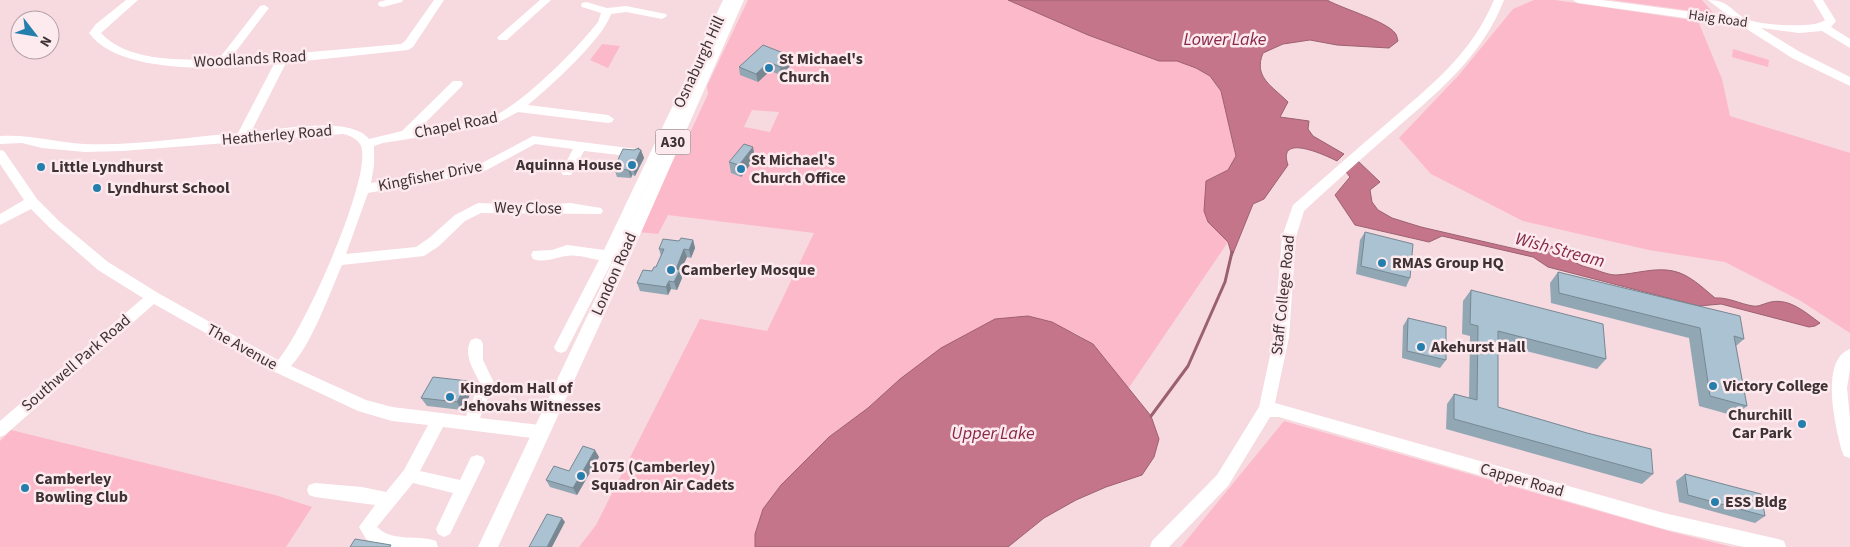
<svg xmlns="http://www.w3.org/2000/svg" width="1850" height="547" font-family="'Source Sans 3',sans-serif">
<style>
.green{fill:#fcb9c9;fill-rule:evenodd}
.water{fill:#c5758a;stroke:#9c6170}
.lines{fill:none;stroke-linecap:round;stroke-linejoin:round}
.stream{stroke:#9c6170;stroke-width:3}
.minor{fill:#fff;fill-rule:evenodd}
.major{fill:#fff;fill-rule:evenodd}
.wall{fill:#92a7b4}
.shaded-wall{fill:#778892}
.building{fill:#aac2d1;stroke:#778892}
.poi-dot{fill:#257fad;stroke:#fceaee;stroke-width:2}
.labels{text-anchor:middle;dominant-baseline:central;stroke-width:5;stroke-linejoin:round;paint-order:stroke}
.far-street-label{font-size:14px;fill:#3e3235;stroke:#fceaee}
.shield{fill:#fceaee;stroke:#77696c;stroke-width:1}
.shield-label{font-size:15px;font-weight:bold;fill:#3e3235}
.street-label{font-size:16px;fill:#3e3235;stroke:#fceaee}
.poi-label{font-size:16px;font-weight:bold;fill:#3e3235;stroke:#fceaee;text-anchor:start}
.water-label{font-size:18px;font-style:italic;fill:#882749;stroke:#fceaee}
</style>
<rect width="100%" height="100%" fill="#f7d9e0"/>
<!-- green -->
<g class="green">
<path d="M748 0H1008L1088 35 1159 61H1177L1196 68 1210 76 1221 91 1236 156 1228 170 1206 181 1209 222 1228 242 1128 389 1093 344 1075 333 995 319 900 379 868 408 829 437 808 459 755 534V547H579L596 525 700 319 767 331 814 233 668 215 658 234 639 232 684 135 691 131 708 94 707 86ZM752 110 779 112 770 132 744 127Z"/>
<polygon points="1534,0 1555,0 1698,21 1722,79 1730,116 1850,153 1850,333 1801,301 1725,262 1649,250 1523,221 1431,174 1399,138 1458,76 1513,9"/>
<polygon points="1612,0 1702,0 1714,14"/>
<polygon points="602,44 620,46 608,68 590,60"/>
<polygon points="1733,49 1769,60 1768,67 1732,57"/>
<polygon points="1284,421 1672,532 1732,547 1181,547"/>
<polygon points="11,430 275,495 312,507 286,547 0,547 0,441"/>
</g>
<!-- water -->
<g class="water">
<path d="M1008 0H1327C1343 9 1386 21 1395 33 1397 35 1397 38 1398 41L1389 48 1337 45 1310 40 1283 44 1263 53C1253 77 1272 86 1288 102L1280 117 1309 121 1308 129 1313 136 1344 154 1337 161C1323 154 1277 133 1288 165L1264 199 1253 204 1232 256 1228 242 1208 222 1204 211 1206 181 1228 170 1236 156 1221 91 1210 76 1196 68 1177 61H1159L1088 35Z"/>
<path d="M1358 161 1380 182 1370 190 1372 202 1378 210 1392 218 1421 227 1533 253 1540 246C1573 245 1563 261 1586 267 1595 269 1607 275 1616 275 1635 274 1655 267 1673 271 1689 274 1703 288 1715 298 1728 297 1740 304 1753 306 1759 307 1765 303 1771 302 1790 298 1806 313 1820 323L1815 326 1809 327 1721 304 1699 306 1548 267 1533 257 1442 236 1429 242 1355 225 1335 195 1350 177 1346 172Z"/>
<polygon points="1028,316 1052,322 1093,344 1151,416 1159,439 1154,457 1142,475 1106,487 1076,500 1044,518 1008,547 755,547 755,534 763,509 781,485 829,437 868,408 900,379 941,348 995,319"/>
</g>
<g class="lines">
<!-- stream -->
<polyline class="stream" points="1151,416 1188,366 1225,282 1232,252"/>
<!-- minor -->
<g class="minor">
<path d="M126 0H138L101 33C127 61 174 59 210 60H218L260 6 264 5 269 8 230 59 401 44 405 41 434 0H444L413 47 408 50 286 63 251 132C279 130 350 115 369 139L402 131 453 81H461L463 84 461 87 419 129C442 125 467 125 488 118 517 110 579 47 598 22L601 13 582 7 581 5 582 3 586 2 607 8 626 6 666 14 667 16 662 19 626 12 611 14C603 39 550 87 528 105L608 115 614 119 612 122 608 123 518 112 491 126 383 143 374 146V165L371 183 478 165 533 136 637 149 643 153 637 157 584 151 571 175H563L561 172 573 149 535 144 481 173 368 193 346 254 416 247 429 238 455 215 478 203 539 205 570 203 601 208 603 211 601 214 481 213 465 221 439 246 424 256 342 265C329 295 312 343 291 366L366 400 392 407 466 416 480 383C473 369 463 355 471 340L476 338 481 340 483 344V360L494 383 480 418 540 425 545 427 548 432 545 437 540 439 443 427 420 471 460 480 471 457 477 455 483 457 485 462 450 534 444 537 438 534 436 529 453 493 413 483 377 527C394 543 416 534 436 541L438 547H378L366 539 359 527 375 505 315 497 309 495 307 490 309 485 315 483 362 487 386 492 404 470 428 425 392 421 358 411 275 372 154 304 5 435 0 437V421L143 298 98 270 50 228 31 209 0 225V214L24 200 0 164V150L4 151 37 199 60 222 108 262 158 293 278 360C302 334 373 177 361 146 358 139 349 135 343 134L122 151 85 152 42 148 22 143 0 144V136C28 134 56 142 84 144 135 146 187 137 238 133L274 64C226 69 120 76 89 33L96 24Z"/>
<polygon points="386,0 403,0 402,2 383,7 379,6 378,4 379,2"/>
<polygon points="540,0 551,0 507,40 499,40 497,38 499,36"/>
<path d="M723 0H733L615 256 566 351 561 353 556 351 554 347 599 260C589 258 576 254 566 256 554 258 545 263 533 259L531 255 533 251 552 250 567 245 604 250Z"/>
<path d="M1494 0H1504C1482 57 1437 93 1392 132 1362 158 1333 184 1304 211L1296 237 1289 337 1275 403 1664 513 1778 539 1784 541 1786 547H1744L1664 529 1279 417H1270L1228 486 1169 547H1150L1152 541 1217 475 1259 407 1274 337 1282 237 1293 205C1324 178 1354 151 1385 125 1429 87 1471 55 1494 0Z"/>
<path d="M1573 0H1602L1730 17 1708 0C1731 0 1731 13 1749 20 1762 25 1814 29 1825 20L1813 0H1823L1836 21 1831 27 1850 39V48L1822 31 1799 33 1761 28 1800 52 1850 77V86L1792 58 1742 26 1578 3Z"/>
<path d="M1850 349V369L1847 388 1850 418V458L1844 456 1842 451C1836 428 1819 360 1850 349Z"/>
</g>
<!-- major -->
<polygon class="major" points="732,0 744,0 616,289 498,547 478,547 600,289"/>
</g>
<!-- wall -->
<g class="wall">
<polygon points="763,45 792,64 781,75 770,71 758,82 740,75 739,67"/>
<polygon points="639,148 640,150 641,150 644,158 635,176 632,175 631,178 617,177 614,168 634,150"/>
<polygon points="755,158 741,177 731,173 729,162"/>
<polygon points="1365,232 1410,278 1406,287 1356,274 1360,240"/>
<polygon points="693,240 695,248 691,258 687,257 680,272 682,278 677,290 671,289 668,295 640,291 637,283 656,267 661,256 659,249 679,241"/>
<polygon points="1558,272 1744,339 1736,346 1747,406 1735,416 1699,406 1689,338 1551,303 1550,283"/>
<polygon points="1471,290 1606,359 1597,369 1498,344 1498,407 1653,474 1642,484 1446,429 1447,404 1454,394 1469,398 1470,336 1462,334 1463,301"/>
<polygon points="1408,318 1446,360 1440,368 1402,358 1403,326"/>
<polygon points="473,389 462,410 427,406 421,398"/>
<polygon points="599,457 577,495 550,487 546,480 569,471"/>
<polygon points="1685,474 1765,516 1755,523 1679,502 1676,481"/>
</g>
<!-- shaded-wall -->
<g class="shaded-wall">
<polygon points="791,56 792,64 781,75 780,67"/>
<polygon points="769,62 770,71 758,82 756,74"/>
<polygon points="753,147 755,158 741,177 739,165"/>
<polygon points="639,148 640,151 641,150 644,158 635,176 633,167"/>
<polygon points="630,167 632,175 631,178 628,170"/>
<polygon points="693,240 695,248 691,258 689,250"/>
<polygon points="684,249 687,257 680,272 682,278 677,290 674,282 676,269"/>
<polygon points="669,281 671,289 668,295 666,287"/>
<polygon points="468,381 473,389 462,410 457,402"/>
<polygon points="595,450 599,457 577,495 573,488"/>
<polygon points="562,518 565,522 552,547 547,547"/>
</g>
<!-- building -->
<g class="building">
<polygon points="763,45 791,56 780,67 769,62 756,74 739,67"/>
<polygon points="744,144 753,147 739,165 729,162"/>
<polygon points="639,148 638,149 641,150 633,167 630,167 628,170 614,168 623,149 634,150"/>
<polygon points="1365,232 1413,244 1410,278 1361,266"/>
<polygon points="681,238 693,240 689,250 684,249 676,269 680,270 674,282 669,281 666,287 637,283 643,270 652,271 654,267 656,267 664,249 659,249 663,239 679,241"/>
<polygon points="1558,272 1740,316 1744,339 1734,336 1747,406 1710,396 1700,328 1559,293"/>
<polygon points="1471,290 1603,324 1606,359 1498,331 1498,407 1587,433 1651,449 1653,474 1454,419 1454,394 1477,400 1478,326 1470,324"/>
<polygon points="1408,318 1446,327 1446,360 1407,351"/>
<polygon points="433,377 468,381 457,402 421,398"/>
<polygon points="583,446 595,450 573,488 546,480 554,466 569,471"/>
<polygon points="1685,474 1761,494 1765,516 1688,495"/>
<polygon points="547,514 562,518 547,547 529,547"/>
<polygon points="355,539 391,545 390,547 350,547"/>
</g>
<!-- markers -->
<g class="poi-dot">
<circle cx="769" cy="68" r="5"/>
<circle cx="632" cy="165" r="5"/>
<circle cx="41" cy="167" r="5"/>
<circle cx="741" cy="169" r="5"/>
<circle cx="97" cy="188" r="5"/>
<circle cx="1382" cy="263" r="5"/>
<circle cx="671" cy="270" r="5"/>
<circle cx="1421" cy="347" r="5"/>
<circle cx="1713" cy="386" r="5"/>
<circle cx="450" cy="397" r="5"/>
<circle cx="1802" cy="424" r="5"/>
<circle cx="581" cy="476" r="5"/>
<circle cx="25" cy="488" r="5"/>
<circle cx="1715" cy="502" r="5"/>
</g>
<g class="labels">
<!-- far-street labels -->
<g class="far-street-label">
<text transform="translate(1718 19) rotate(8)">Haig Road</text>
</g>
<!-- shield labels -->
<rect class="shield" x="655.5" y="129.5" width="35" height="25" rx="4"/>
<g class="shield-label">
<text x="673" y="142">A30</text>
</g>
<!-- street labels -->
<g class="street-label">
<text transform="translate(250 59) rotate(-3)">Woodlands Road</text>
<text transform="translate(699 62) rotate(-65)">Osnaburgh Hill</text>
<text transform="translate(456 125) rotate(-11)">Chapel Road</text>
<text transform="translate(277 135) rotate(-5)">Heatherley Road</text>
<text transform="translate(430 176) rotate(-11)">Kingfisher Drive</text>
<text transform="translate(528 208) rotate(1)">Wey Close</text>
<text transform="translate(614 274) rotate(-66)">London Road</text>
<text transform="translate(1283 295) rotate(-84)">Staff College Road</text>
<text transform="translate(242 347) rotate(29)">The Avenue</text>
<text transform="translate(76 363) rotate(-41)">Southwell Park Road</text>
<text transform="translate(1522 480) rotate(16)">Capper Road</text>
</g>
<!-- poi labels -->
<g class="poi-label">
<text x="779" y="59">St Michael's<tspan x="779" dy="18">Church</tspan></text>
<text x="751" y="160">St Michael's<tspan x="751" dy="18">Church Office</tspan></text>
<text x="622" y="165" text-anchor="end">Aquinna House</text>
<text x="51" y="167">Little Lyndhurst</text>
<text x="107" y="188">Lyndhurst School</text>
<text x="1392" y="263">RMAS Group HQ</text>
<text x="681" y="270">Camberley Mosque</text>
<text x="1431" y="347">Akehurst Hall</text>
<text x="1723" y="386">Victory College</text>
<text x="460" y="388">Kingdom Hall of<tspan x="460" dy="18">Jehovahs Witnesses</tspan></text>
<text x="1792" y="415" text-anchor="end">Churchill<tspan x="1792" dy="18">Car Park</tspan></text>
<text x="591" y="467">1075 (Camberley)<tspan x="591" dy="18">Squadron Air Cadets</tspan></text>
<text x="35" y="479">Camberley<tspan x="35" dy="18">Bowling Club</tspan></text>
<text x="1725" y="502">ESS Bldg</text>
</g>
<!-- water labels -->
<g class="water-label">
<text x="1225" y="39">Lower Lake</text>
<text transform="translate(1560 250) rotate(15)">Wish Stream</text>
<text x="993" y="433">Upper Lake</text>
</g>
</g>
<!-- north arrow -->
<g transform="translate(35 35) rotate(121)"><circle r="24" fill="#fceaee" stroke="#b0a0a4"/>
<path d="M0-4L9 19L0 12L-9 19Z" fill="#257fad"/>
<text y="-8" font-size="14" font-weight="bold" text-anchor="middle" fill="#3e3235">N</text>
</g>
</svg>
